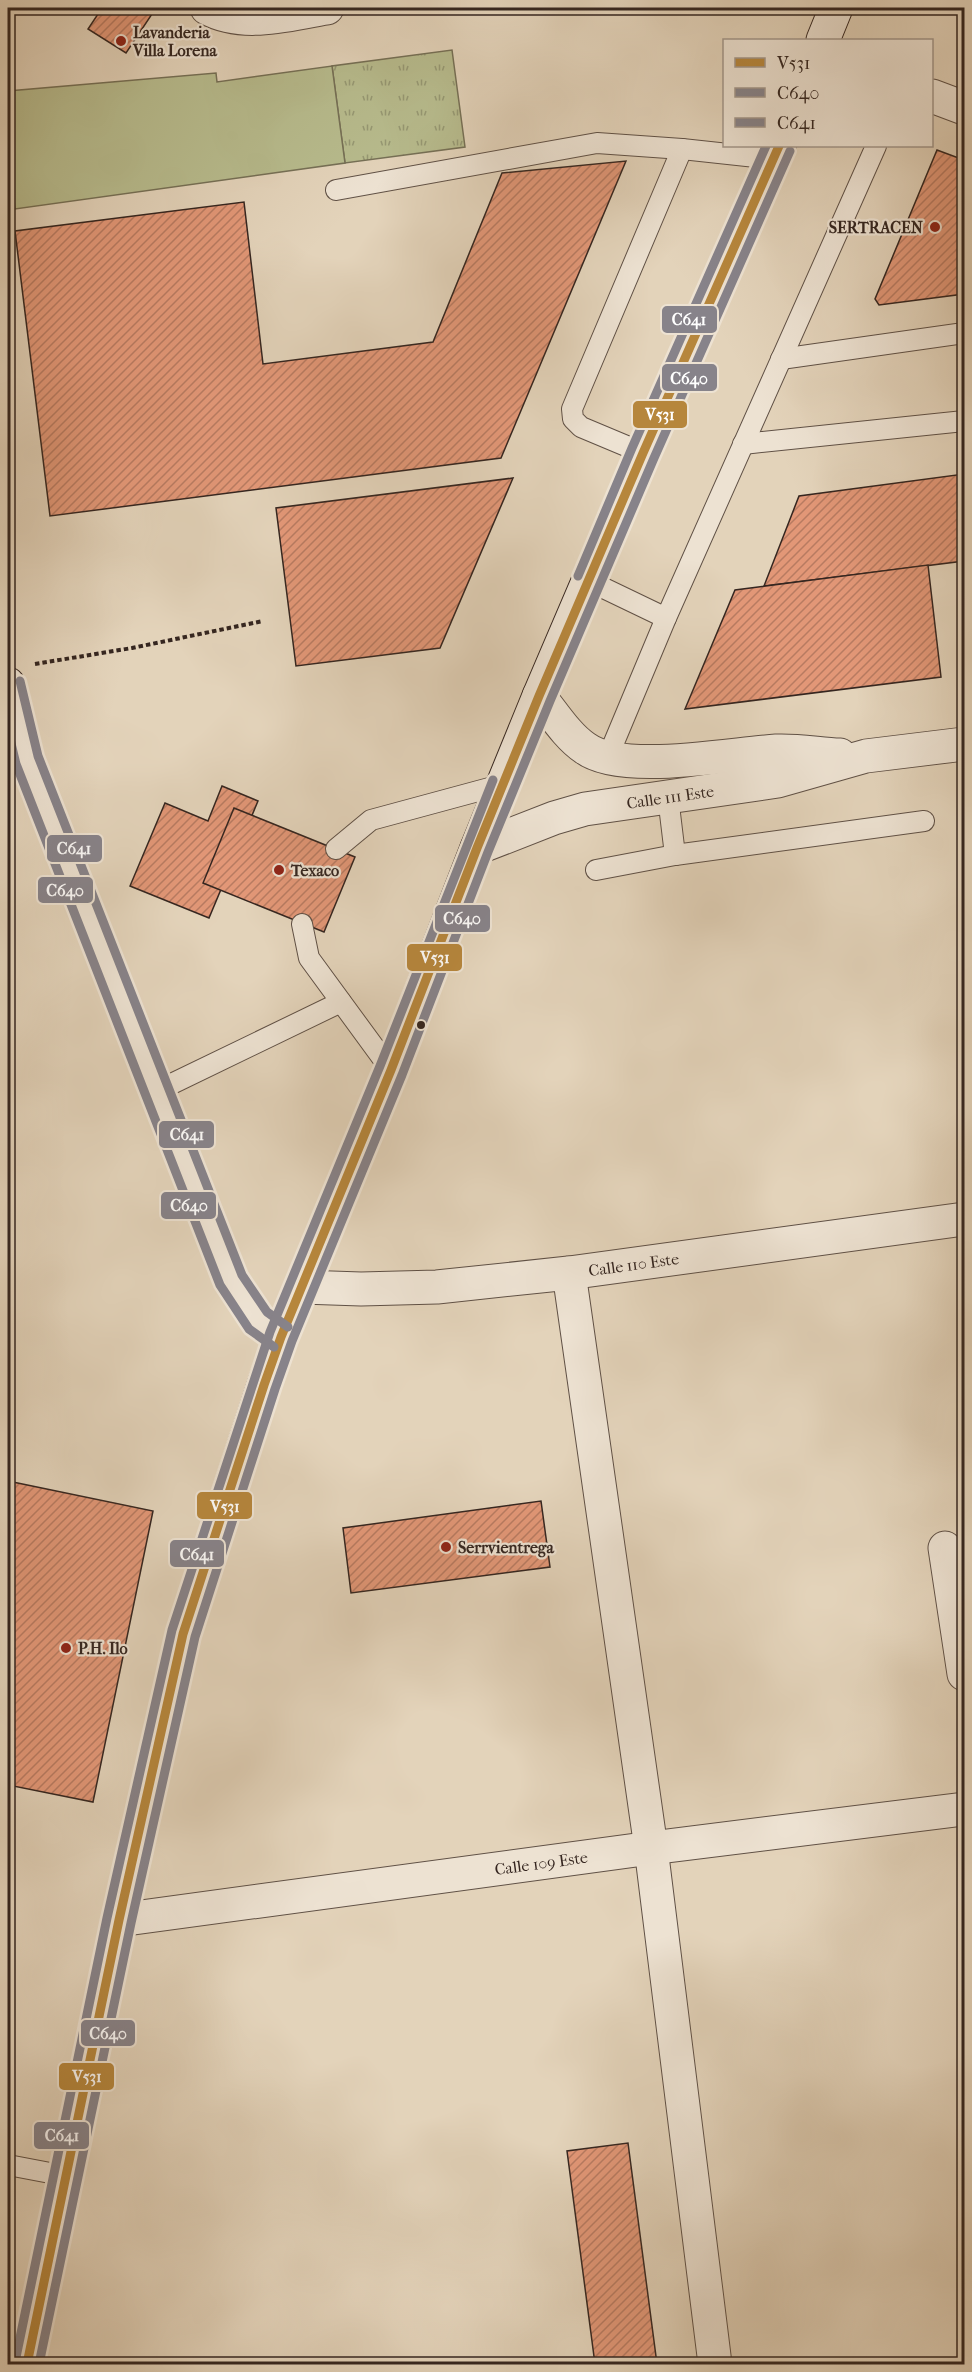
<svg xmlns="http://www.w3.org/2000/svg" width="972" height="2372" font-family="'IM FELL French Canon',serif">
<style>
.grass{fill:url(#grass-tufts);stroke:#767056;stroke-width:1.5}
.pitch{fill:#b7bb8d;stroke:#767056;stroke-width:1.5}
.building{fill:url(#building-hatch);stroke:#352620;stroke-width:1.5}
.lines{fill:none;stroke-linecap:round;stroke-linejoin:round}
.lane-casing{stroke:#605146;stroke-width:22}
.street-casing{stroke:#605146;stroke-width:35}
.secondary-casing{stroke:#352620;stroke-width:35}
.path{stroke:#352620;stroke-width:4;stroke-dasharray:4.5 3;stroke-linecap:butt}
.lane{stroke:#ede2d2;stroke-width:20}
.street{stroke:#ede2d2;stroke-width:33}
.secondary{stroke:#ede2d2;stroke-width:33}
.bus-1-casing{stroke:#ede2d2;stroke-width:14}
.bus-2-casing{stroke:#ede2d2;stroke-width:14}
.bus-3-casing{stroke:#ede2d2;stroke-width:14}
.bus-1{stroke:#b6863c;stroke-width:9}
.bus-2{stroke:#87838a;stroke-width:9}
.bus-3{stroke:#87838a;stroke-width:9}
.poi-dot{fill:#8f2418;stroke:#ede2d2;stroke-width:2}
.bus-dot{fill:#352620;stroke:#ede2d2;stroke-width:2}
.labels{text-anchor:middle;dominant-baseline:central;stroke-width:4.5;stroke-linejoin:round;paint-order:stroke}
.poi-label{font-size:16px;font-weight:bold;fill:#352620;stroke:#ede2d2;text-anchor:start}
.street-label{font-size:16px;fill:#352620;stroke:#ede2d2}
.line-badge{stroke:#ede2d2;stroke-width:2}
.badge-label{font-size:16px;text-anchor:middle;font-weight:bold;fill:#fff}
</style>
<defs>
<pattern id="grass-tufts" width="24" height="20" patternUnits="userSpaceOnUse" patternTransform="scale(1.5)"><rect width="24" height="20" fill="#b7bb8d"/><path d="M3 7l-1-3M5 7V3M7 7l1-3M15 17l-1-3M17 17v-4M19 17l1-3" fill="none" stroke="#969873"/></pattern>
<pattern id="building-hatch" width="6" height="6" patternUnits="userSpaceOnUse" patternTransform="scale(1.5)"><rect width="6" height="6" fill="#e29777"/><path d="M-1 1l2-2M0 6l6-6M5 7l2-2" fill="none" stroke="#b87b61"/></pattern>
</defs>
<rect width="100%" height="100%" fill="#e3d3ba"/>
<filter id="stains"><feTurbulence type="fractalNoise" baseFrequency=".00333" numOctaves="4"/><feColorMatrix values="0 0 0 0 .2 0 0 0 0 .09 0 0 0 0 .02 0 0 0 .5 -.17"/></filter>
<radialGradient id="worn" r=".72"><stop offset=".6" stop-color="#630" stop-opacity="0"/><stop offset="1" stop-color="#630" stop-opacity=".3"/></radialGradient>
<!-- grass -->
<polygon class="grass" points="452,50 465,147 345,163 332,66"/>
<!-- pitch -->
<polygon class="pitch" points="332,66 345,163 15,209 8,148 8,91 216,73 217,82"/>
<!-- building -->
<g class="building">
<polygon points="102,8 156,8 126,53 88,29"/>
<polygon points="937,150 964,160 964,294 879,305 875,299"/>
<polygon points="626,161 501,458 50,516 15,231 244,202 263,364 433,342 502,173"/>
<polygon points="964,474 964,561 764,586 799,496"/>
<polygon points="513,478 440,648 296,666 276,508"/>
<polygon points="928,565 941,677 685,709 735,590"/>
<polygon points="222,786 258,801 209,918 130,886 165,803 208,821"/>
<polygon points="234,808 355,857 324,932 203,883"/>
<polygon points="8,1481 153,1511 93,1802 8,1785"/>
<polygon points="541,1501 550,1567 351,1593 343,1528"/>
<polygon points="628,2143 657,2364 595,2364 567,2151"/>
</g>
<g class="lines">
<!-- lane casing -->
<g class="lane-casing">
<g id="lane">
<polyline points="336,190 597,143 682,149 774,159"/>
<polyline points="781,359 964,333"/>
<polyline points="743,444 964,421"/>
<polyline points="643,453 581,427 573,419 572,409 682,149"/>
<polyline points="589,581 666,618"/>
<polyline points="607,759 666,618 876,146"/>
<polyline points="668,797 675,855"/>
<polyline points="336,849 371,820 504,784"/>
<polyline points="596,870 675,855 924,821"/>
<polyline points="302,924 309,958 391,1070"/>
<polyline points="157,1091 341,1002"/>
<polyline points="8,2165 66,2176"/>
</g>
</g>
<!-- street casing -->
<g class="street-casing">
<g id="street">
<path d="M207 8C244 28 288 14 327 8"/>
<polyline points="932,96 964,108"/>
<path d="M539 696C553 713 567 736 585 748 621 775 729 754 776 751 797 750 819 754 840 755"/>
<path id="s1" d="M477 848 554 818 585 809 778 781 866 756 964 744"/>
<polyline points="569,1273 651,1848 715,2364"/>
<path id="s2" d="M302 1287 361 1289 437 1287 569 1273 964 1219"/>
<polyline points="945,1548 964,1674"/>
<path id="s3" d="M119 1920 651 1848 964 1809"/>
</g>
</g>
<!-- secondary casing -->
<g class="secondary-casing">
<g id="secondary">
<polyline points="823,40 836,8"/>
<polyline points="8,684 27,760 231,1281 258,1321 281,1337"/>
<polyline points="27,2364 119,1920 183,1634 264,1385 281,1337 391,1070 477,848 539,696 643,453 779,146"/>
</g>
</g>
<!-- path -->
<polyline class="path" points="35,664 132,648 263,621"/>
<!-- lane -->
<use href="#lane" class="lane"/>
<!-- street -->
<use href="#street" class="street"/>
<!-- secondary -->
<use href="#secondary" class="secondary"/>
<!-- bus-1 casing -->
<g class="bus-1-casing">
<polyline id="bus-1" points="27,2364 119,1920 183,1634 264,1385 281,1337 391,1070 477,848 539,696 643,453 779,146"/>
</g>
<!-- bus-2 casing -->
<g class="bus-2-casing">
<g id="bus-2">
<polyline points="8,731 16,764 220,1285 249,1329 274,1347"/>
<polyline points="39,2364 131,1923 195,1637 275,1389 292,1341 402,1075 488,852 550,701 654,458 790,151"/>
</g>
</g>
<!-- bus-3 casing -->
<g class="bus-3-casing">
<g id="bus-3">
<polyline points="578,576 632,448 766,146"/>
<polyline points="20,681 38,756 242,1275 267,1312 288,1327"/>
<polyline points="15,2362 107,1918 172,1630 270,1332 380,1066 493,780"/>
</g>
</g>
<!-- bus-1 -->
<use href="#bus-1" class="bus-1"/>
<!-- bus-2 -->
<use href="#bus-2" class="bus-2"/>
<!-- bus-3 -->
<use href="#bus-3" class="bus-3"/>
</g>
<!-- markers -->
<g class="poi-dot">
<circle cx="121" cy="41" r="6"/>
<circle cx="935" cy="227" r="6"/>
<circle cx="279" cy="870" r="6"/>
<circle cx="446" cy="1547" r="6"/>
<circle cx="66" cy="1648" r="6"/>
</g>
<circle class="bus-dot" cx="421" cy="1025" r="5"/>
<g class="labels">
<!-- poi labels -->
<g class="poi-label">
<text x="133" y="32">Lavanderia<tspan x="133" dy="18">Villa Lorena</tspan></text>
<text x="923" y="227" text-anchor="end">SERTRACEN</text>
<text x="291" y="870">Texaco</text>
<text x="458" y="1547">Serrvientrega</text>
<text x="78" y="1648">P.H. Ilo</text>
</g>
<!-- street labels -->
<g class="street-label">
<text stroke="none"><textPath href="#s1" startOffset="201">Calle 111 Este</textPath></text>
<text stroke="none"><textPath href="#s2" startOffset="333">Calle 110 Este</textPath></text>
<text stroke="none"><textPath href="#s3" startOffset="426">Calle 109 Este</textPath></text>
</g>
</g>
<g class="line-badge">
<rect x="661" y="305" width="57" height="29" rx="6" fill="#87838a"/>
<rect x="661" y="363" width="57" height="29" rx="6" fill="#87838a"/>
<rect x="632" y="400" width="56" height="29" rx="6" fill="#b6863c"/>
<rect x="46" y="834" width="57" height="29" rx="6" fill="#87838a"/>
<rect x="37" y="876" width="57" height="28" rx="6" fill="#87838a"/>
<rect x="434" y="904" width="57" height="29" rx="6" fill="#87838a"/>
<rect x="406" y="943" width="57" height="29" rx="6" fill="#b6863c"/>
<rect x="158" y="1120" width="57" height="29" rx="6" fill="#87838a"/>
<rect x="160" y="1191" width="57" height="29" rx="6" fill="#87838a"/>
<rect x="196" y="1491" width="57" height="29" rx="6" fill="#b6863c"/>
<rect x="169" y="1539" width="56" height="29" rx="6" fill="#87838a"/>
<rect x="80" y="2019" width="56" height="28" rx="6" fill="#87838a"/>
<rect x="58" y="2062" width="57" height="29" rx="6" fill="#b6863c"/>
<rect x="33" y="2121" width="57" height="29" rx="6" fill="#87838a"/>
</g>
<g class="badge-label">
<text x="689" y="325">C641</text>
<text x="689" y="384">C640</text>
<text x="660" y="420">V531</text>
<text x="74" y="854">C641</text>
<text x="65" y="896">C640</text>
<text x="462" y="924">C640</text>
<text x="435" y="963">V531</text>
<text x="187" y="1140">C641</text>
<text x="189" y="1211">C640</text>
<text x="225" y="1512">V531</text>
<text x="197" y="1560">C641</text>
<text x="108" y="2039">C640</text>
<text x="87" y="2082">V531</text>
<text x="62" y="2141">C641</text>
</g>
<!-- margin -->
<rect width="972" height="2372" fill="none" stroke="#e3d3ba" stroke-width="30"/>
<rect x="9" y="9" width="954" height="2354" fill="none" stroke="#352620" stroke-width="3"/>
<rect x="15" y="15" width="942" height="2342" fill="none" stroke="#352620" stroke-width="1.5"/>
<!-- legend -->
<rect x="723" y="39" width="210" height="108" fill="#ede2d2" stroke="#a3978b" stroke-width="1.5"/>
<rect x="735" y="58" width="30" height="9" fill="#b6863c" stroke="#a3978b" stroke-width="1.5"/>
<text x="777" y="69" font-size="18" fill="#352620">V531</text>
<rect x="735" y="88" width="30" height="9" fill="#87838a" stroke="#a3978b" stroke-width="1.5"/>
<text x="777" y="99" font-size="18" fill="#352620">C640</text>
<rect x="735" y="118" width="30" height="9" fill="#87838a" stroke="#a3978b" stroke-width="1.5"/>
<text x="777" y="129" font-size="18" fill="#352620">C641</text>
<rect width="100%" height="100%" filter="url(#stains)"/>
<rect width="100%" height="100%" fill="url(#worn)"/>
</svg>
